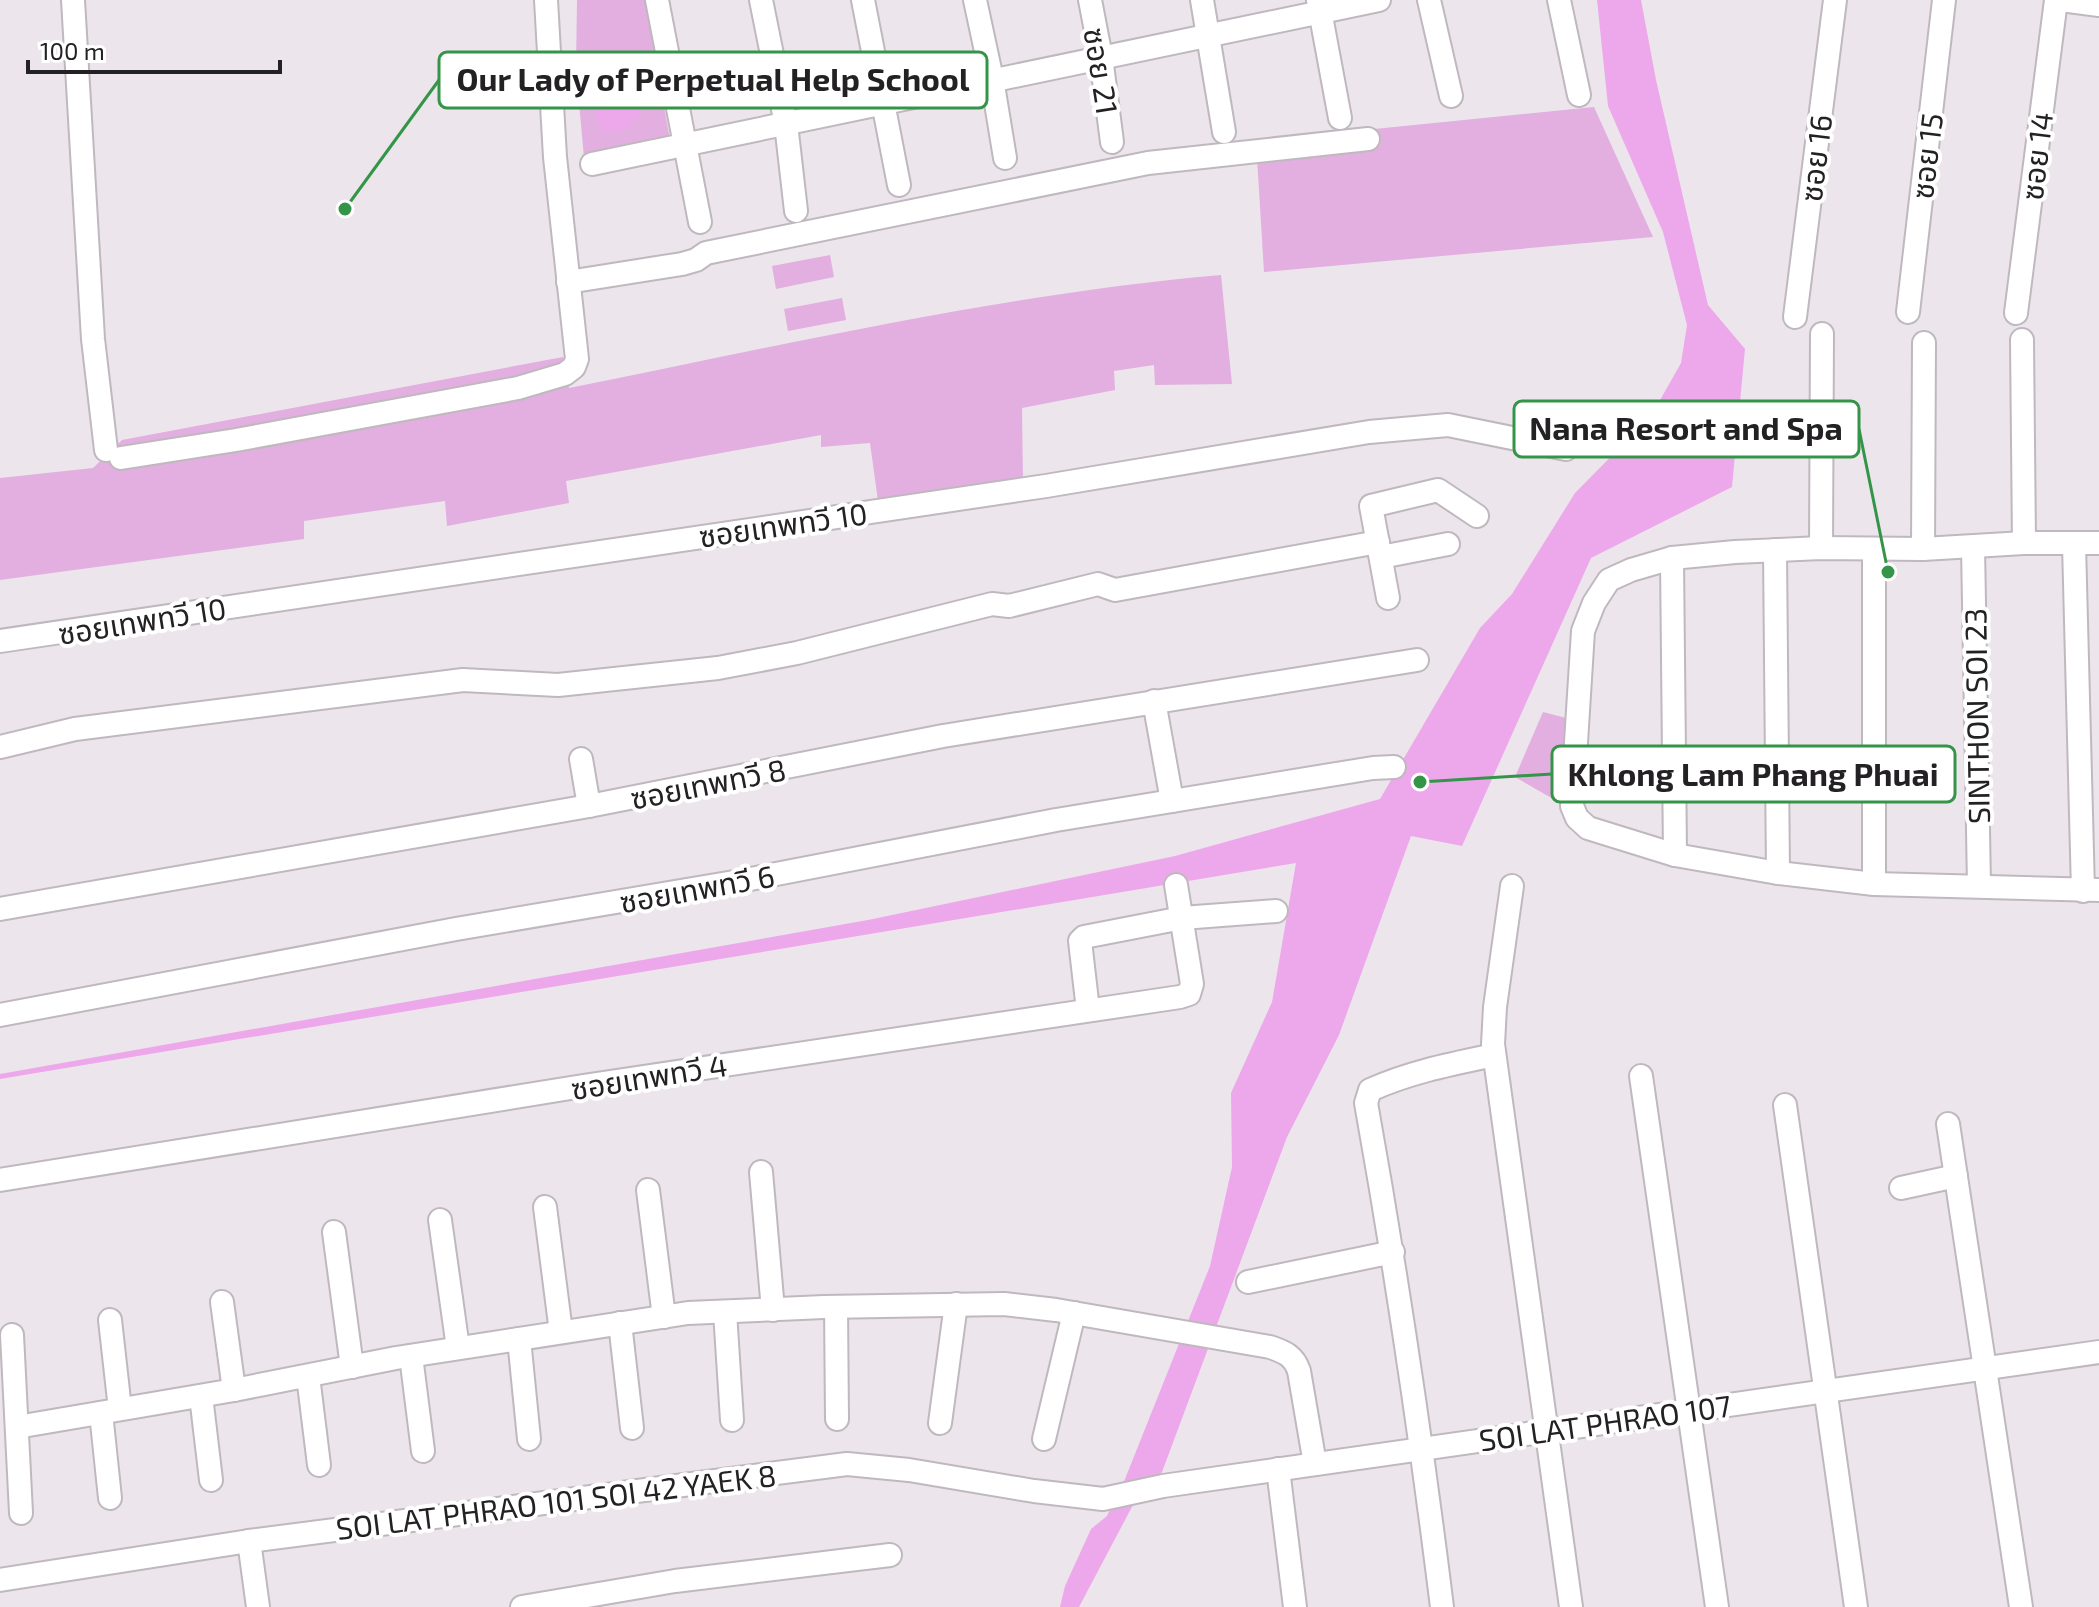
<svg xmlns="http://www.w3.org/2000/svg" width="2099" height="1607" font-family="'Exo 2','Noto Sans Thai',sans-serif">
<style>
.green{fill:#e2afe0}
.water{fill:#eda8eb}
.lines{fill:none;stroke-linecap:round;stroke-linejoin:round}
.minor-casing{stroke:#c0b8bf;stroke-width:26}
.minor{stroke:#fff;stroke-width:22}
.labels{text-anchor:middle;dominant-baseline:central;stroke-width:8;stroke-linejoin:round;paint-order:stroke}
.street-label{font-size:30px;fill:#232123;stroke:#fff}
.leader{fill:none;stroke:#349549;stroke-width:3}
.callout-dot{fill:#349549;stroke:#fff;stroke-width:3}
.callout{fill:#fff;stroke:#349549;stroke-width:3}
.callout-label{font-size:32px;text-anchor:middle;font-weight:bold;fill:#232123}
</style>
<rect width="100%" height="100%" fill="#ece5ec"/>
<!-- green -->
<g class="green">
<polygon points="577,0 645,0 670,140 584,158 576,69"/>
<polygon points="1594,107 1653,237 1264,272 1256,141"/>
<polygon points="830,255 834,277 776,289 772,266"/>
<path d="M1221 275 1232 384 1155 385 1154 365 1114 371 1115 390 1022 408 1023 480 878 501 870 443 821 447V435L566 481 569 503 447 526 445 501 304 521V539L0 580V478L93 468 122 440 563 357 569 388C783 345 1003 294 1221 275Z"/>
<polygon points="842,298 846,320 788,331 784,309"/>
<polygon points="1543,712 1570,719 1562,804 1515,777"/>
</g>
<!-- water -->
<g class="water">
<polygon points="1597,0 1641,0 1656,80 1708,305 1745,349 1732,487 1591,558 1462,846 1411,836 1339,1035 1287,1137 1162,1472 1134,1503 1079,1607 1060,1607 1065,1586 1091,1529 1107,1516 1125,1479 1210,1266 1232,1167 1231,1093 1272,1002 1296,863 0,1079 0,1074 868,920 1175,856 1380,799 1480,628 1512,594 1575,493 1651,416 1681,363 1687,325 1663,232 1608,106"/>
<path d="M608 60 615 64 619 76 636 77C654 105 639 133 605 132L598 122 596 112 613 85 610 81 603 83C595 78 593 72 594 63Z"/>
</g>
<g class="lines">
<!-- minor casing -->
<g class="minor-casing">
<g id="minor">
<polyline points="73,0 93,339 106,450"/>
<polyline points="657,0 700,222"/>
<polyline points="761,0 786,124 796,211"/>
<polyline points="863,0 899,185"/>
<polyline points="975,0 992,79 1005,158"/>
<polyline points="1090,0 1101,57 1112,142"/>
<polyline points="1202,0 1224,132"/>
<polyline points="1318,0 1340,118"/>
<polyline points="1429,0 1451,96"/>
<polyline points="1559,0 1579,95"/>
<polyline points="2061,0 2099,5"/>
<polyline points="592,164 1379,0"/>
<polyline points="568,282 682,264 696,260 706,253 1148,163 1368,139"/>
<polyline points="1908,312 1944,0"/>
<polyline points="2016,313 2056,0"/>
<polyline points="1795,317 1835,0"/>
<polyline points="2022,340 2024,543"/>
<polyline points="121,458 236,440 518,388 565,374 574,367 577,359 555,157 546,0"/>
<polyline points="2099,543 2024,543 1923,549 1821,548 1735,552 1672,558 1631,570 1609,580 1594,603 1583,631 1572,806 1577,818 1588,828 1675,855 1778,873 1874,884 2099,890"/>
<polyline points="2074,544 2083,891"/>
<polyline points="1973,547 1979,886"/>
<polyline points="1821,548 1822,334"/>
<polyline points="1874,549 1874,884"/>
<polyline points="1923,549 1924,343"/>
<polyline points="1775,550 1778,873"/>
<polyline points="1381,557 1448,544"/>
<polyline points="1672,558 1675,855"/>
<polyline points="1388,598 1371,506 1438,490 1477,516"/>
<polyline points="0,641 1046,486 1369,432 1448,425 1566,449"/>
<polyline points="1154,701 1172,801"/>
<polyline points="0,747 75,729 463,680 558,685 718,668 797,653 992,604 1009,606 1098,584 1115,590 1378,542"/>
<polyline points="581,759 589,806"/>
<polyline points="1512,886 1495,1007 1493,1044 1571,1607"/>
<polyline points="0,909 589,806 943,736 1417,660"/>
<polyline points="1088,1010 1080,941 1084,937 1182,918 1276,911"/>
<polyline points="0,1015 456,929 740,881 1056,820 1373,768 1394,767"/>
<polyline points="1641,1076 1717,1607"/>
<polyline points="1785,1105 1856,1607"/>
<polyline points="1948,1124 2021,1607"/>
<polyline points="761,1172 773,1310"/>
<polyline points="0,1180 583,1086 1180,997 1189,994 1192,984 1176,885"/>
<polyline points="1901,1188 1956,1176"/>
<polyline points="648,1190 664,1317"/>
<polyline points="545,1207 561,1332"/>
<polyline points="440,1220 458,1348"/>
<polyline points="334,1232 352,1367"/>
<polyline points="1248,1282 1393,1252"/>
<polyline points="222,1302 234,1390"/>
<polyline points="836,1307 837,1419"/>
<polyline points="725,1312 732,1420"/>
<polyline points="110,1320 120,1409"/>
<polyline points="620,1323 632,1428"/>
<polyline points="12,1335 21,1513"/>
<polyline points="519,1339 529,1439"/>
<polyline points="411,1356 423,1451"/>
<polyline points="308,1376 319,1465"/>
<polyline points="201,1396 211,1480"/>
<polyline points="101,1413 110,1498"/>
<polyline points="940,1423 956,1304"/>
<path d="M17 1427 234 1390 396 1358 688 1313 824 1307 1004 1304 1056 1310 1270 1347C1285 1352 1294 1356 1299 1371L1315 1464"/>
<polyline points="1044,1439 1074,1313"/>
<polyline points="1278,1469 1295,1607"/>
<polyline points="249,1541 258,1607"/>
<polyline points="0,1580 249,1541 847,1464 909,1470 1034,1491 1103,1499 1163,1486 2099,1352"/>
<polyline points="522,1607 675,1581 890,1555"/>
<path d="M1442 1607C1421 1438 1396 1270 1366 1103L1370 1090C1410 1072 1451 1064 1494 1055"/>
</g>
</g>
<!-- minor -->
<use href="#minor" class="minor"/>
</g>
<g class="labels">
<!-- street labels -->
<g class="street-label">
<text transform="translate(1102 71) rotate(81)">ซอย 21</text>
<text transform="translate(1926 156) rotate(-83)">ซอย 15</text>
<text transform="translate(2036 156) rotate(-83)">ซอย 14</text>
<text transform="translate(1815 158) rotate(-83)">ซอย 16</text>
<text transform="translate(783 524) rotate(-8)">ซอยเทพทวี 10</text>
<text transform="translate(142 620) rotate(-9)">ซอยเทพทวี 10</text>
<text transform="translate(1976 716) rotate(-91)">SINTHON SOI 23</text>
<text transform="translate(708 783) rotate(-11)">ซอยเทพทวี 8</text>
<text transform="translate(697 888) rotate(-10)">ซอยเทพทวี 6</text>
<text transform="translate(649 1076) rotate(-9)">ซอยเทพทวี 4</text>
<text transform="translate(1605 1422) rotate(-8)">SOI LAT PHRAO 107</text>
<text transform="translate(556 1501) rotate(-7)">SOI LAT PHRAO 101 SOI 42 YAEK 8</text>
</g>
</g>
<!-- callouts -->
<path class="leader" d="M345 209L439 80M1888 572L1859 429M1420 782L1552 774"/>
<g class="callout-dot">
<circle cx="345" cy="209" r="8"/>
<circle cx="1888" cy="572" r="8"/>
<circle cx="1420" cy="782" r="8"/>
</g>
<g class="callout">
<rect x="439" y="52" width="548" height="56" rx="8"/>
<rect x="1514" y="401" width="345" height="56" rx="8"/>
<rect x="1552" y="746" width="403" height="56" rx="8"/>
</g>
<g class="callout-label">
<text x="713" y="91">Our Lady of Perpetual Help School</text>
<text x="1686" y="440">Nana Resort and Spa</text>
<text x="1753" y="786">Khlong Lam Phang Phuai</text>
</g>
<!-- scale -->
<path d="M28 60v12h252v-12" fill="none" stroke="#232123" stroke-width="4"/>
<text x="40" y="60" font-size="24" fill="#232123" stroke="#ffffff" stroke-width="6" paint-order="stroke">100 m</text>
</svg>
